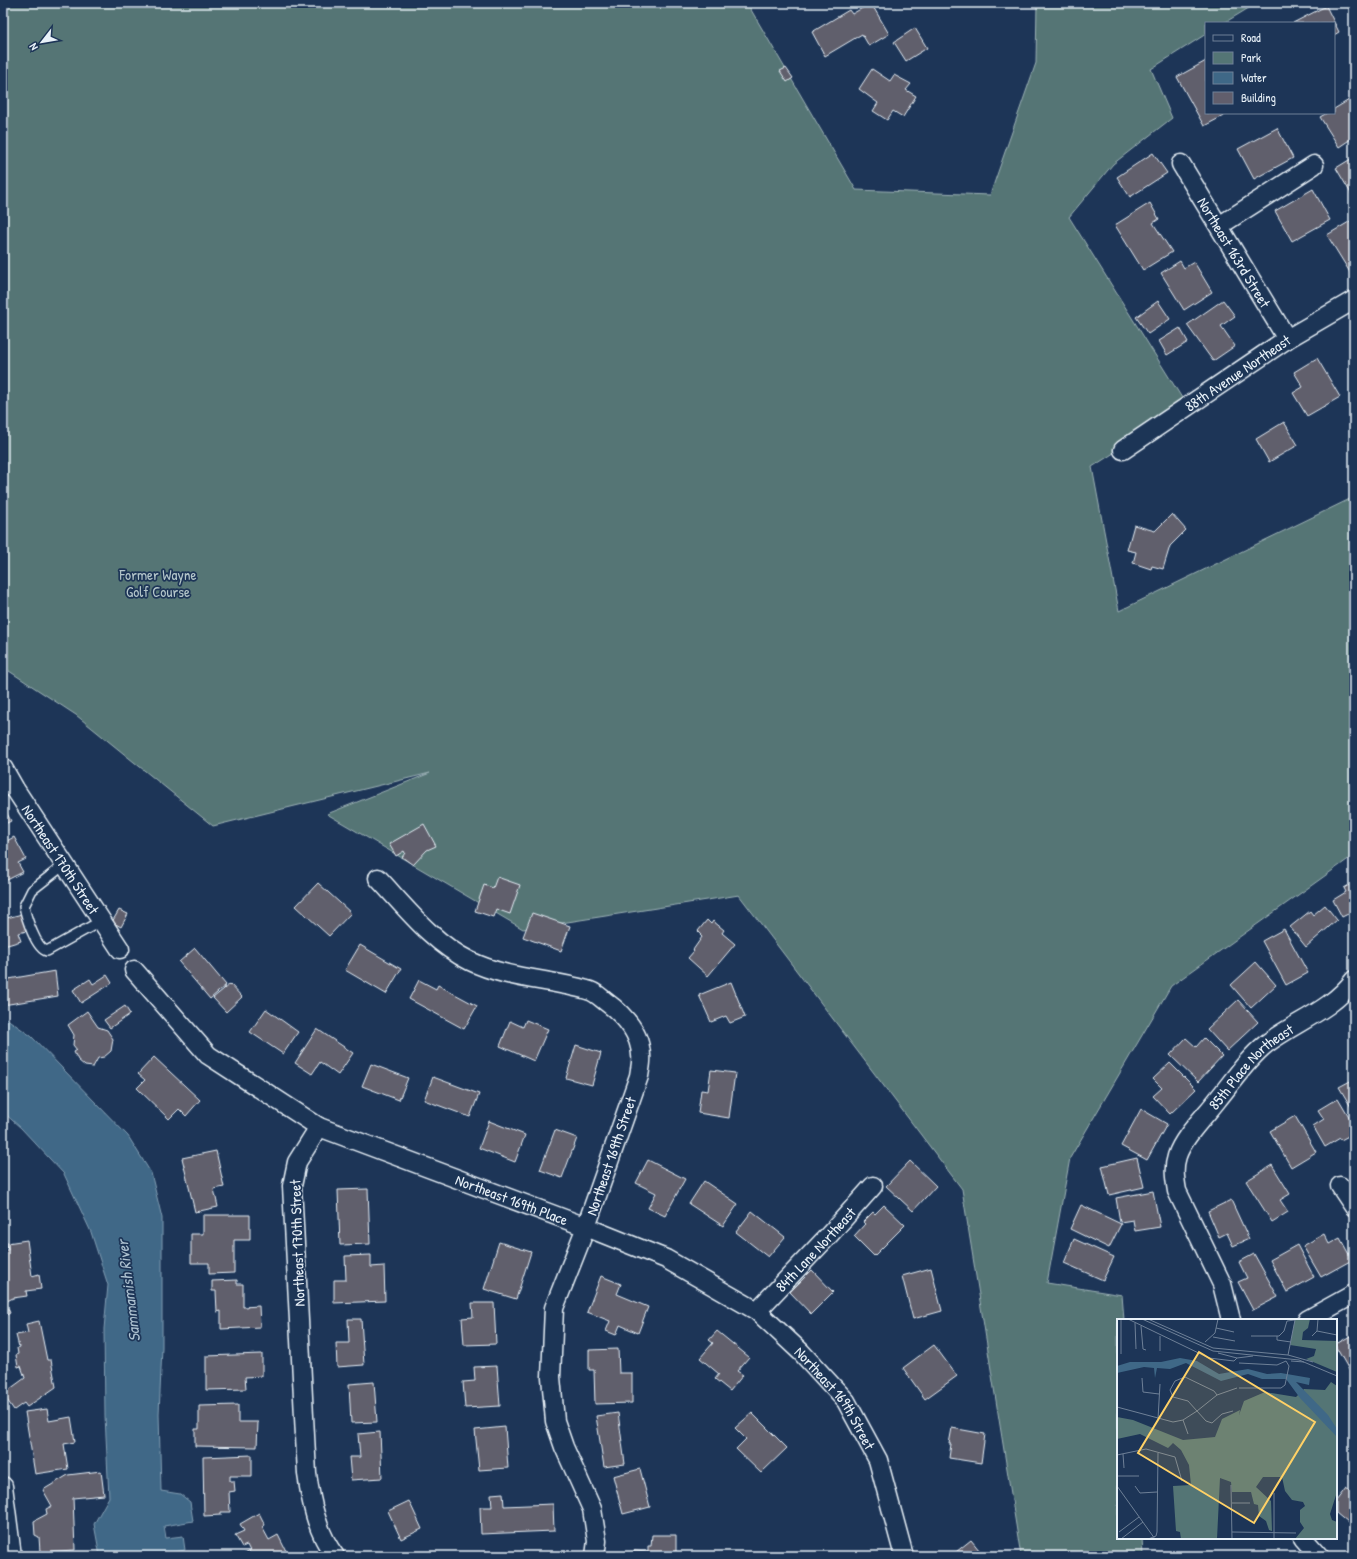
<svg xmlns="http://www.w3.org/2000/svg" width="1357" height="1559" font-family="'Patrick Hand',sans-serif">
<style>
.green{fill:#547575;stroke:#9eb3b6}
.water{fill:#3f6887;stroke:#839fb4}
.building{fill:#615e6c;stroke:#e8f1f8}
.lines{fill:none;stroke-linecap:round;stroke-linejoin:round}
.service-casing{stroke:#e8f1f8;stroke-width:12}
.minor-casing{stroke:#e8f1f8;stroke-width:21}
.service{stroke:#1d3557;stroke-width:9}
.minor{stroke:#1d3557;stroke-width:18}
.labels{text-anchor:middle;dominant-baseline:central;stroke-width:3.5;stroke-linejoin:round;paint-order:stroke}
.street-label{font-size:15px;fill:#e8f1f8;stroke:#1d3557}
.park-label{font-size:15px;fill:#b4c6ca;stroke:#1d3557}
.water-label{font-size:16px;font-style:italic;fill:#adc1d0;stroke:#1d3557}
.inset-road{fill:none;stroke:#6e8097;stroke-width:1}
.view{fill:#ffd166;fill-opacity:0.15;stroke:#ffd166;stroke-width:2}
.inset-edge{fill:none;stroke:#e8f1f8;stroke-width:2}
</style>
<rect width="100%" height="100%" fill="#1d3557"/>
<filter id="ink" filterUnits="userSpaceOnUse"><feTurbulence type="fractalNoise" baseFrequency=".025" numOctaves="2"/><feDisplacementMap in="SourceGraphic" scale="8" xChannelSelector="R" yChannelSelector="G"/><feConvolveMatrix kernelMatrix="1 2 1 2 8 2 1 2 1" color-interpolation-filters="sRGB"/></filter>
<g filter="url(#ink)">
<!-- green -->
<polygon class="green" points="3,3 747,3 856,190 990,195 1036,63 1037,3 1257,3 1224,23 1206,23 1206,34 1151,69 1172,118 1113,164 1069,217 1187,406 1092,467 1119,611 1354,497 1354,855 1171,986 1070,1158 1047,1283 1122,1295 1124,1320 1118,1320 1118,1538 1142,1538 1143,1556 1021,1556 962,1189 739,895 523,929 327,814 430,773 213,826 76,715 6,669 3,664"/>
<!-- water -->
<polygon class="water" points="3,1016 31,1036 128,1136 151,1173 162,1218 162,1347 159,1414 161,1491 180,1494 190,1502 193,1521 164,1526 166,1538 183,1536 185,1550 169,1553 168,1556 100,1556 94,1524 109,1497 105,1416 104,1329 108,1285 91,1232 64,1174 21,1128 3,1112"/>
<!-- building -->
<g class="building">
<polygon points="871,3 889,34 869,46 862,34 825,56 812,32 849,10 852,14"/>
<polygon points="1326,6 1339,32 1334,35 1334,23 1293,23"/>
<polygon points="915,28 927,48 906,61 894,42"/>
<polygon points="1206,61 1206,113 1229,113 1204,126 1177,77"/>
<polygon points="786,68 793,78 787,82 780,71"/>
<polygon points="872,69 890,81 894,75 911,84 906,90 916,96 903,117 893,111 887,120 873,111 878,103 859,89"/>
<polygon points="1354,97 1354,137 1339,147 1320,117 1327,113 1334,113 1334,109"/>
<polygon points="1277,128 1293,158 1254,179 1238,149"/>
<polygon points="1153,153 1167,173 1130,197 1117,177"/>
<polygon points="1354,157 1354,197 1353,197 1336,168"/>
<polygon points="1313,189 1330,220 1292,241 1275,211"/>
<polygon points="1150,203 1159,219 1153,223 1172,252 1143,270 1115,225"/>
<polygon points="1354,219 1354,272 1351,274 1327,235"/>
<polygon points="1180,261 1184,268 1194,262 1212,292 1184,310 1161,273"/>
<polygon points="1223,300 1235,316 1221,326 1235,346 1213,361 1187,325"/>
<polygon points="1158,301 1170,319 1148,334 1136,317"/>
<polygon points="1180,328 1188,342 1167,355 1159,341"/>
<polygon points="1317,358 1340,397 1307,416 1293,393 1303,387 1294,372"/>
<polygon points="1284,422 1298,445 1269,462 1256,439"/>
<polygon points="1172,514 1186,530 1170,546 1163,569 1152,566 1151,569 1133,563 1136,552 1127,550 1134,525 1155,531"/>
<polygon points="3,806 11,821 3,825"/>
<polygon points="424,824 436,846 427,850 413,865 402,857 405,853 404,851 396,856 389,844"/>
<polygon points="14,837 26,859 18,863 23,872 3,882 3,843"/>
<polygon points="497,877 520,885 510,914 496,909 493,917 475,911 484,885 493,888"/>
<polygon points="1354,882 1354,911 1342,917 1333,900 1346,892 1344,888"/>
<polygon points="318,883 351,913 329,936 296,906"/>
<polygon points="1325,905 1337,920 1306,947 1290,927 1310,911 1313,915"/>
<polygon points="119,910 128,914 121,927 112,922"/>
<polygon points="532,913 570,926 561,951 523,937"/>
<polygon points="22,914 27,931 18,933 21,941 4,946 3,919"/>
<polygon points="707,920 711,924 713,921 724,930 722,933 735,944 708,976 688,958 694,951 693,950 702,937 700,935 701,934 698,931"/>
<polygon points="1284,929 1308,973 1286,985 1262,941"/>
<polygon points="360,945 401,969 386,994 345,970"/>
<polygon points="195,948 226,985 210,999 179,962"/>
<polygon points="1256,962 1276,985 1251,1008 1231,985"/>
<polygon points="55,971 58,996 3,1005 3,980"/>
<polygon points="107,975 112,983 81,1003 73,990 90,979 93,984"/>
<polygon points="419,980 436,989 438,985 477,1006 464,1029 409,999"/>
<polygon points="731,982 745,1017 730,1023 726,1016 711,1022 699,995"/>
<polygon points="230,984 242,997 226,1012 213,998"/>
<polygon points="1238,1000 1258,1022 1227,1051 1207,1029"/>
<polygon points="125,1006 130,1014 110,1028 104,1020"/>
<polygon points="266,1009 298,1032 283,1054 250,1032"/>
<polygon points="87,1011 98,1027 107,1030 113,1039 111,1051 104,1057 98,1058 93,1067 85,1066 78,1060 74,1052 77,1050 73,1045 74,1035 68,1025"/>
<polygon points="526,1020 548,1029 534,1061 500,1046 510,1021 523,1027"/>
<polygon points="317,1029 353,1053 338,1075 320,1062 312,1074 295,1063"/>
<polygon points="1186,1038 1196,1047 1204,1038 1222,1056 1198,1082 1170,1055"/>
<polygon points="576,1045 601,1053 592,1085 566,1078"/>
<polygon points="154,1057 200,1100 186,1116 179,1109 169,1119 137,1088 145,1080 138,1074"/>
<polygon points="1170,1063 1196,1089 1170,1114 1153,1096 1162,1088 1153,1079"/>
<polygon points="371,1064 408,1078 399,1100 362,1086"/>
<polygon points="711,1070 735,1073 729,1118 698,1113 701,1090 708,1091"/>
<polygon points="433,1077 479,1094 470,1117 424,1100"/>
<polygon points="1354,1079 1354,1112 1339,1087"/>
<polygon points="1338,1098 1354,1125 1354,1133 1341,1140 1340,1138 1325,1147 1313,1126 1324,1119 1318,1110"/>
<polygon points="1141,1109 1167,1124 1147,1160 1121,1146"/>
<polygon points="1295,1116 1316,1152 1291,1167 1270,1131"/>
<polygon points="489,1121 525,1135 515,1162 479,1148"/>
<polygon points="555,1130 577,1138 562,1178 540,1170"/>
<polygon points="216,1151 224,1187 214,1189 218,1207 195,1212 182,1158"/>
<polygon points="1137,1158 1144,1187 1109,1195 1102,1166"/>
<polygon points="648,1160 685,1179 665,1216 648,1208 656,1193 636,1183"/>
<polygon points="910,1161 936,1186 913,1211 886,1186"/>
<polygon points="1272,1165 1290,1194 1280,1200 1288,1212 1272,1222 1246,1181"/>
<polygon points="704,1181 738,1204 723,1226 689,1204"/>
<polygon points="368,1189 370,1244 340,1245 338,1190"/>
<polygon points="1153,1191 1160,1227 1135,1231 1133,1220 1120,1222 1116,1198"/>
<polygon points="1231,1200 1249,1239 1233,1246 1227,1233 1219,1237 1208,1211"/>
<polygon points="884,1205 905,1225 874,1256 854,1236 865,1224 863,1222 873,1212 875,1214"/>
<polygon points="1081,1205 1121,1224 1109,1248 1070,1229"/>
<polygon points="752,1211 785,1237 768,1257 736,1232"/>
<polygon points="203,1215 250,1215 250,1240 234,1240 234,1273 209,1274 209,1263 191,1263 191,1234 203,1234"/>
<polygon points="1324,1234 1329,1244 1340,1238 1352,1260 1321,1277 1303,1246"/>
<polygon points="1074,1239 1114,1257 1103,1280 1064,1263"/>
<polygon points="27,1240 32,1276 39,1274 41,1289 26,1291 27,1296 13,1298 5,1302 10,1313 3,1317 3,1294 6,1292 5,1286 3,1286 3,1250 8,1250 7,1243"/>
<polygon points="499,1242 531,1252 516,1299 484,1289"/>
<polygon points="1297,1245 1314,1277 1287,1292 1270,1260"/>
<polygon points="1254,1254 1278,1297 1253,1310 1238,1282 1247,1278 1239,1262"/>
<polygon points="371,1255 371,1267 384,1266 385,1301 334,1303 334,1280 346,1280 345,1256"/>
<polygon points="931,1268 942,1311 913,1319 902,1276"/>
<polygon points="812,1270 833,1292 811,1314 790,1292"/>
<polygon points="601,1276 621,1284 617,1294 648,1307 638,1333 620,1325 616,1335 606,1331 610,1321 587,1312"/>
<polygon points="237,1280 237,1284 243,1284 243,1307 259,1306 260,1327 221,1329 221,1311 217,1312 216,1291 212,1291 212,1281"/>
<polygon points="472,1303 494,1303 496,1344 464,1345 462,1318 473,1317"/>
<polygon points="348,1319 361,1319 364,1365 337,1367 336,1343 349,1343"/>
<polygon points="39,1321 47,1360 51,1360 56,1387 27,1407 24,1403 14,1410 3,1394 25,1378 21,1366 18,1367 16,1355 18,1354 17,1348 19,1347 16,1335 28,1333 26,1324"/>
<polygon points="717,1331 749,1357 737,1371 743,1375 730,1391 715,1379 719,1374 700,1358 713,1343 709,1340"/>
<polygon points="1354,1334 1354,1377 1353,1377 1336,1347 1336,1344"/>
<polygon points="934,1345 957,1376 925,1399 903,1368"/>
<polygon points="618,1349 619,1373 632,1373 632,1403 595,1404 594,1370 589,1370 589,1350"/>
<polygon points="262,1354 262,1376 245,1377 246,1389 206,1390 206,1356"/>
<polygon points="497,1366 500,1406 465,1408 463,1382 475,1381 474,1367"/>
<polygon points="374,1382 377,1422 351,1423 349,1384"/>
<polygon points="238,1405 238,1422 258,1422 257,1447 195,1446 195,1429 199,1429 199,1406"/>
<polygon points="47,1409 49,1421 71,1417 75,1442 64,1444 68,1469 35,1474 25,1412"/>
<polygon points="618,1413 625,1464 604,1467 596,1416"/>
<polygon points="752,1413 787,1448 761,1473 736,1449 746,1439 735,1428"/>
<polygon points="505,1427 508,1468 479,1470 475,1430"/>
<polygon points="952,1428 985,1434 981,1463 949,1458 951,1444 949,1444"/>
<polygon points="380,1432 382,1478 351,1480 349,1457 360,1457 358,1434"/>
<polygon points="252,1455 252,1476 230,1476 230,1481 234,1481 235,1491 229,1492 230,1512 221,1512 221,1515 204,1516 203,1457"/>
<polygon points="640,1469 650,1507 623,1514 613,1476"/>
<polygon points="101,1471 104,1495 73,1498 75,1550 40,1552 39,1537 35,1535 34,1521 47,1514 46,1509 52,1506 43,1490 68,1475"/>
<polygon points="1346,1488 1354,1494 1354,1528 1336,1513 1336,1501"/>
<polygon points="503,1493 504,1506 553,1504 554,1531 481,1534 480,1507 492,1507 491,1494"/>
<polygon points="409,1501 422,1529 401,1539 388,1511"/>
<polygon points="259,1513 265,1525 262,1527 269,1540 278,1535 287,1553 282,1556 241,1556 250,1551 247,1545 242,1547 235,1535 244,1531 240,1524"/>
<polygon points="652,1535 676,1535 676,1556 634,1556 634,1551 648,1552 648,1546 651,1546"/>
<polygon points="971,1540 984,1556 951,1556"/>
</g>
<g class="lines">
<!-- service casing -->
<g class="service-casing">
<g id="service">
<polyline points="3,792 14,787"/>
<path d="M64 865 32 890 24 906C26 917 36 949 47 951L101 921"/>
</g>
</g>
<!-- minor casing -->
<g class="minor-casing">
<g id="minor">
<path id="s1" d="M1181 164 1287 339"/>
<polyline points="1219,226 1314,165"/>
<path id="s2" d="M1123 450 1287 339 1354 300"/>
<path id="s3" d="M3 768 15 789 120 949"/>
<path id="s4" d="M378 878C406 908 433 943 470 961 507 979 548 979 587 990 594 991 600 997 605 1001 623 1014 640 1032 641 1055 642 1061 640 1069 639 1076L586 1227 666 1259 757 1311 801 1352 846 1401 878 1460 904 1556"/>
<path d="M134 970 208 1055 319 1127 297 1162 292 1186 307 1474C311 1502 317 1533 335 1556"/>
<path id="s5" d="M319 1127 586 1227 554 1308 551 1377 555 1421 564 1447 592 1509 597 1541 595 1556"/>
<polyline points="1340,1186 1354,1207"/>
<path id="s6" d="M757 1311 830 1234 873 1186"/>
<path id="s7" d="M1231 1320 1222 1284 1177 1191C1175 1179 1173 1168 1177 1156 1183 1137 1206 1115 1218 1099 1233 1081 1247 1059 1266 1044 1295 1022 1332 1010 1354 980"/>
<polyline points="1307,1320 1354,1294"/>
<polyline points="3,1486 12,1556"/>
<polyline points="1303,1538 1319,1556"/>
</g>
</g>
<!-- service -->
<use href="#service" class="service"/>
<!-- minor -->
<use href="#minor" class="minor"/>
</g>
</g>
<g class="labels">
<!-- street labels -->
<g class="street-label">
<text stroke="none"><textPath href="#s1" startOffset="103">Northeast 163rd Street</textPath></text>
<text stroke="none"><textPath href="#s2" startOffset="138">88th Avenue Northeast</textPath></text>
<text stroke="none"><textPath href="#s3" startOffset="108">Northeast 170th Street</textPath></text>
<text stroke="none"><textPath href="#s7" startOffset="293">85th Place Northeast</textPath></text>
<text transform="translate(611 1156) rotate(-71)">Northeast 169th Street</text>
<text stroke="none"><textPath href="#s5" startOffset="206">Northeast 169th Place</textPath></text>
<text transform="translate(297 1243) rotate(-92)">Northeast 170th Street</text>
<text stroke="none"><textPath href="#s6" startOffset="85">84th Lane Northeast</textPath></text>
<text stroke="none"><textPath href="#s4" startOffset="824">Northeast 169th Street</textPath></text>
</g>
<!-- park labels -->
<g class="park-label">
<text x="158" y="574">Former Wayne<tspan x="158" dy="17">Golf Course</tspan></text>
</g>
<!-- water labels -->
<g class="water-label">
<text transform="translate(128 1291) rotate(-97)">Sammamish River</text>
</g>
</g>
<!-- overview -->
<g transform="translate(1117 1319)">
<rect width="220" height="220" fill="#1d3557"/>
<path d="M178 0H193L191 9 186 13 185 21 220 22V53L189 40 197 37 199 30 173 26ZM214 63 220 67V173L213 195 215 201 220 203V220H178L187 209 183 203V191L188 187 186 183 175 181 168 172 165 158H146L139 168 154 182 155 212 152 211 149 202 142 197 141 186 137 185 134 173H115L114 163 103 159 100 220H64L63 213 59 212 56 167 74 166 72 146 64 131 56 124 51 129 23 115 0 120V98L16 101 66 121 98 118 105 100 123 91 122 96 127 82 148 73 179 78 187 70 208 71Z" fill="#547575"/>
<path d="M63 39 80 42 102 55 131 50 150 55 164 54 193 59 192 66 179 63 211 96 220 110V118L183 79 169 60H145L131 55 104 62 69 44 53 50 40 49 38 59 37 49 27 48 0 54V47L13 43H44Z" fill="#3f6887"/>
<path class="inset-road" d="M11 0 92 39 117 42 120 39M25 0 96 32 182 41 220 57M31 0 96 29 171 36 196 43M18 4 19 30M24 7 26 30 29 31M99 9 117 13M200 12 220 16M43 17V32M134 17H162L167 12 170 2 178 1M160 17V21L174 23M195 17 200 12 201 0M96 18 118 22M88 23 98 14 101 0M101 34 120 39 136 37M4 35V0M171 36 178 1M174 42 187 43M122 44 160 46 169 42 172 47 168 66 164 69H122M25 59 26 73 42 75M100 76 80 92 71 82 56 78 53 71 58 62 68 58 97 72 100 76 120 69M0 88 56 103 66 101 80 92 89 102 95 104 105 95 116 92M41 100 43 65M66 101 71 115M6 135 7 149M0 136 29 130 58 138 65 162M0 157H22M114 166 115 220M0 167 38 220M18 167 23 174 40 173M157 174V220M115 184H133M2 213 22 198M115 213 179 214M4 220 26 203M31 220 39 217 40 213 41 134"/>
<path class="view" d="M82 33 198 103 137 204 21 134Z"/>
<rect width="220" height="220" class="inset-edge"/>
</g>
<!-- margin -->
<rect width="1357" height="1559" fill="none" stroke="#1d3557" stroke-width="16"/>
<rect x="8" y="8" width="1341" height="1543" fill="none" stroke="#e8f1f8" stroke-width="1.5" filter="url(#ink)"/>
<!-- legend -->
<rect x="1205" y="22" width="130" height="92" fill="#1d3557" stroke="#6e8097"/>
<rect x="1213" y="35" width="20" height="6" fill="#1d3557" stroke="#6e8097"/>
<text x="1241" y="42" font-size="12" fill="#e8f1f8">Road</text>
<rect x="1213" y="52" width="20" height="12" fill="#547575" stroke="#6e8097"/>
<text x="1241" y="62" font-size="12" fill="#e8f1f8">Park</text>
<rect x="1213" y="72" width="20" height="12" fill="#3f6887" stroke="#6e8097"/>
<text x="1241" y="82" font-size="12" fill="#e8f1f8">Water</text>
<rect x="1213" y="92" width="20" height="12" fill="#615e6c" stroke="#6e8097"/>
<text x="1241" y="102" font-size="12" fill="#e8f1f8">Building</text>
<!-- north arrow -->
<g transform="translate(42 42) rotate(239)" stroke="#1d3557" stroke-width="3" paint-order="stroke">
<path d="M0-3L7 15L0 10L-7 15Z" fill="#e8f1f8"/>
<text y="-6" font-size="11" font-weight="bold" text-anchor="middle" fill="#e8f1f8">N</text>
</g>
</svg>
